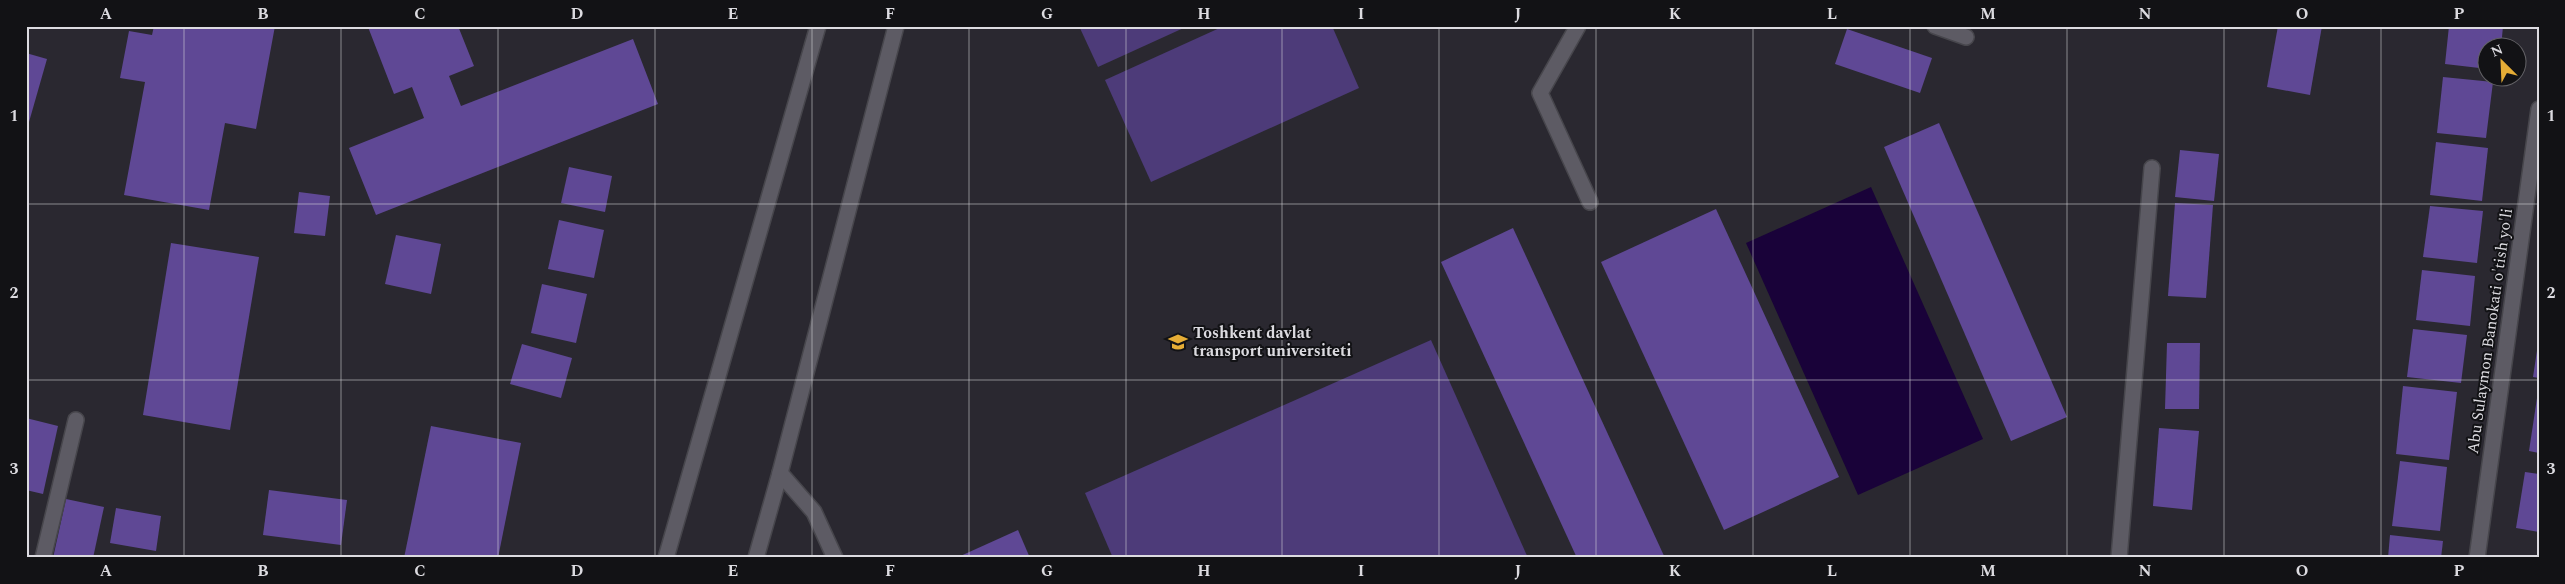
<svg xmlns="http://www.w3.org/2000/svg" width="2565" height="584" font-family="Spectral,serif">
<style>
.green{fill:#4d3b79}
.water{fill:#190239}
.building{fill:#5f4895}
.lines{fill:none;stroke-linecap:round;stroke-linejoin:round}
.minor-casing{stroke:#47464c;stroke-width:18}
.minor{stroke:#5d5b64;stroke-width:15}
.grid{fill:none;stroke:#dcdbe0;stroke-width:1;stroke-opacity:0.55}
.labels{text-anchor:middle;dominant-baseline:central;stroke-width:4;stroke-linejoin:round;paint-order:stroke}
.street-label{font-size:16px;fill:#dcdbe0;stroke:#121215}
.poi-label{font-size:16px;font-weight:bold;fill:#dcdbe0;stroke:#121215;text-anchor:start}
.neatline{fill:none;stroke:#dcdbe0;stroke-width:2}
.grid-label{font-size:16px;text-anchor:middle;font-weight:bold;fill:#dcdbe0}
</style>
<rect width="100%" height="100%" fill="#2a2830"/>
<!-- green -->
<g class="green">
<polygon points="1079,26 1188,26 1098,67"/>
<polygon points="1224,26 1332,26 1359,88 1151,182 1105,80"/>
<polygon points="1431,340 1528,558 1113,558 1085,493"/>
</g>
<!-- water -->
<polygon class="water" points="1871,187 1983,439 1858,495 1746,243"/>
<!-- building -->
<g class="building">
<polygon points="154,26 275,26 256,129 225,123 209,210 124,195 145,82 120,78 129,31 152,35"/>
<polygon points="458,26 474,66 449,76 461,106 633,39 658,104 376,215 349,148 424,118 412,87 394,94 368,27"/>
<polygon points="2278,26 2322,26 2310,95 2267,87"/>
<polygon points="2449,26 2503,26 2501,48 2488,48 2488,69 2445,64"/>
<polygon points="1847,29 1932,58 1920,93 1835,64"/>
<polygon points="26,53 47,59 27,129 26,129"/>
<polygon points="2443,77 2493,82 2486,138 2437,133"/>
<polygon points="1939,123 2067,417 2011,441 1884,147"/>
<polygon points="2436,142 2488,148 2482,201 2430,195"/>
<polygon points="2180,150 2219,154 2214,201 2175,197"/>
<polygon points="569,167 612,176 605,212 561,203"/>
<polygon points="299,192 330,196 325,236 294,233"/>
<polygon points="2175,203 2213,205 2206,298 2168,296"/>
<polygon points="2430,206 2483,211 2477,263 2423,257"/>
<polygon points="1716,209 1839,477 1724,530 1601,262"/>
<polygon points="559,220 604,230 594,278 548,269"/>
<polygon points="1513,228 1665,558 1577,558 1441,262"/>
<polygon points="396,235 441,244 431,294 385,284"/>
<polygon points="171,243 259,257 230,430 143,415"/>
<polygon points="2422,270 2475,276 2470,326 2416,320"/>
<polygon points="542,284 587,294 576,343 531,333"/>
<polygon points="2413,329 2467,335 2461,383 2407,377"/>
<polygon points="2167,343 2200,343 2199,409 2165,409"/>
<polygon points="522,344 572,358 561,398 510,384"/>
<polygon points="2538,344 2539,344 2539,378 2533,377"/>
<polygon points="2403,386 2457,392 2449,460 2396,454"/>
<polygon points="2537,398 2539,398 2539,453 2529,451"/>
<polygon points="26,418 58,426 43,494 26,490"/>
<polygon points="431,426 521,443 498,558 404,558"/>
<polygon points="2159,428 2199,431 2192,510 2153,506"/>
<polygon points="2400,461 2447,467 2440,531 2392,526"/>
<polygon points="2525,472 2539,474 2539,532 2516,528"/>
<polygon points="269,490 347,500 341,545 263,535"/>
<polygon points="66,499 104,507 93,558 53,558"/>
<polygon points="116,508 161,516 156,551 110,543"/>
<polygon points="1018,530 1030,558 956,558"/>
<polygon points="2390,535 2443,541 2441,558 2388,558"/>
</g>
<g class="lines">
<!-- minor casing -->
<g class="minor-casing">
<g id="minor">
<polyline points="1578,26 1540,93 1590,202"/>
<polyline points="1935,26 1966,37"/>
<polyline points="43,558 76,420"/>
<polyline points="666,558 818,26"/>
<polyline points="756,558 780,473"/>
<polyline points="835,558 814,512 780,473 896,26"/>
<polyline points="2119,558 2152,168"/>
<polyline points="2477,558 2539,109"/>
</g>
</g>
<!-- minor -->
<use href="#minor" class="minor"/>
</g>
<!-- grid -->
<path class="grid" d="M184 26V558M341 26V558M498 26V558M655 26V558M812 26V558M969 26V558M1126 26V558M1282 26V558M1439 26V558M1596 26V558M1753 26V558M1910 26V558M2067 26V558M2224 26V558M2381 26V558M26 204H2539M26 380H2539"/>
<!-- icons -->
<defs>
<g id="university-bare" transform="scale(1.5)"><path d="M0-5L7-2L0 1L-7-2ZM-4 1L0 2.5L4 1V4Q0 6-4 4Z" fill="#e6ad36" stroke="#121215" stroke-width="2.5" paint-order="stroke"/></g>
</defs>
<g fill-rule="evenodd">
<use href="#university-bare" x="1178" y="342"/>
</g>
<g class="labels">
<!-- street labels -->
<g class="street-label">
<text transform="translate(2490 331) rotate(-82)">Abu Sulaymon Banokati o'tish yo'li</text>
</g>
<!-- poi labels -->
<g class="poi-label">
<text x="1193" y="333">Toshkent davlat<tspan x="1193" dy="18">transport universiteti</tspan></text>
</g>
</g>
<!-- border -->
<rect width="2565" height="584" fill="none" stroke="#121215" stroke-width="55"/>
<!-- north arrow -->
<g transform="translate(2502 62) rotate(336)"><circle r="24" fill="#121215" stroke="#636266"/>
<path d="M0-4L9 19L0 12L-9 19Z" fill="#e6ad36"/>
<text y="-8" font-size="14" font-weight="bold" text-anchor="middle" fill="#dcdbe0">N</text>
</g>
<rect x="28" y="28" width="2510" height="528" class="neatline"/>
<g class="grid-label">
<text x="106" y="19">A</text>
<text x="263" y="19">B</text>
<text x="420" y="19">C</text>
<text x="577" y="19">D</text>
<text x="733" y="19">E</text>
<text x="890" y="19">F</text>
<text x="1047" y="19">G</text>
<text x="1204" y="19">H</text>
<text x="1361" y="19">I</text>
<text x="1518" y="19">J</text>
<text x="1675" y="19">K</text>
<text x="1832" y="19">L</text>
<text x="1988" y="19">M</text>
<text x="2145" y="19">N</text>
<text x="2302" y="19">O</text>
<text x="2459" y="19">P</text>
<text x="14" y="121">1</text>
<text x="2551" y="121">1</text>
<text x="14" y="298">2</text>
<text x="2551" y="298">2</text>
<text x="14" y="474">3</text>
<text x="2551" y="474">3</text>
<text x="106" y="576">A</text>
<text x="263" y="576">B</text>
<text x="420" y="576">C</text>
<text x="577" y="576">D</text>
<text x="733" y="576">E</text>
<text x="890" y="576">F</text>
<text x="1047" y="576">G</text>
<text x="1204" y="576">H</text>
<text x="1361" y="576">I</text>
<text x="1518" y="576">J</text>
<text x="1675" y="576">K</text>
<text x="1832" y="576">L</text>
<text x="1988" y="576">M</text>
<text x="2145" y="576">N</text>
<text x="2302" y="576">O</text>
<text x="2459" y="576">P</text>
</g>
</svg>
